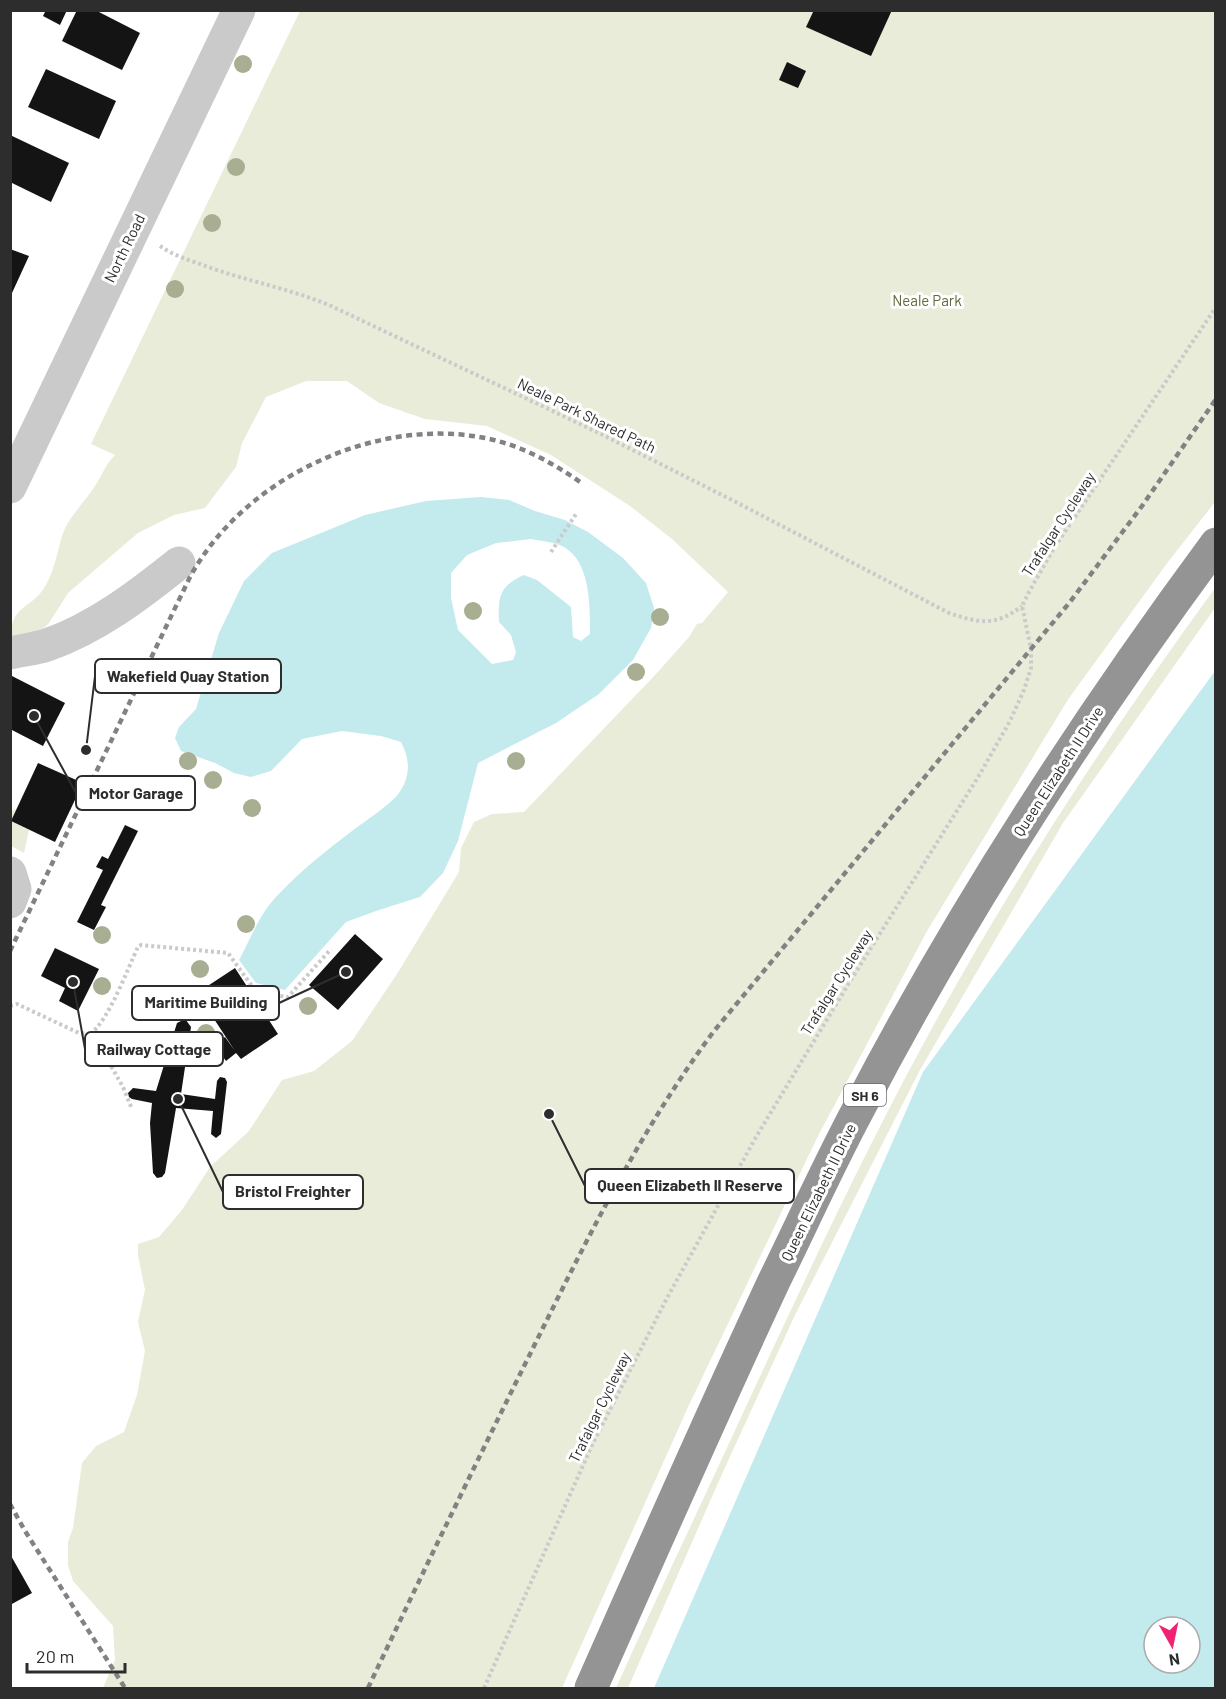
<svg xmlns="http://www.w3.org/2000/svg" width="1226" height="1699" font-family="Barlow,sans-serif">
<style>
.green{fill:#e9ecd9}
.water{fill:#c3eaed;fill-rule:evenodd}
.building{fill:#141414}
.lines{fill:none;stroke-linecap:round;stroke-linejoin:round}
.path{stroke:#cacaca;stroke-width:4;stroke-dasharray:3 3;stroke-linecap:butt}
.minor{stroke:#cacaca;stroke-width:33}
.highway{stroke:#949494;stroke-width:33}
.rail{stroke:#828282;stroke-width:4.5;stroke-dasharray:6 4.5;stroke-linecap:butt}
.tree{fill:#a8ae91}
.labels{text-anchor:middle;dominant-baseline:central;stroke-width:6;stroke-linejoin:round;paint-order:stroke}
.shield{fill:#fff;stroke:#6c6c6c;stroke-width:1.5}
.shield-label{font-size:14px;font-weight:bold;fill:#2d2d2d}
.street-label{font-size:15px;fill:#2d2d2d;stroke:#fff}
.park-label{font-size:15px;fill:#606b37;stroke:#fff}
.leader{fill:none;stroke:#2d2d2d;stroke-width:2}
.callout-dot{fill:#2d2d2d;stroke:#fff;stroke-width:2}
.callout{fill:#fff;stroke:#2d2d2d;stroke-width:2}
.callout-label{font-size:16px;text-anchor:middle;font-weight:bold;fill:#2d2d2d}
</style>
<rect width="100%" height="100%" fill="#fff"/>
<!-- green -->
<g class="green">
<path d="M300 11H1215V502L1168 562 1069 698 927 931 818 1136 689 1405 562 1688H103L115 1660 113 1626 73 1581 68 1565V1542L73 1528 82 1463 96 1446 124 1432 137 1395 145 1351 138 1322 145 1290 138 1255V1244L159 1237 182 1210 210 1167 249 1131 282 1080 314 1071 352 1041 397 974 459 872 461 848 474 822 492 814 524 812 656 674 689 637 697 624 702 623 728 592 672 539 630 506 551 455 487 426 425 419 379 403 347 381H306L266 397 242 443 236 467 205 508 174 515 138 533 68 593 49 623 31 641 11 639C10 605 30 610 44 588 54 573 57 553 62 536 69 516 84 503 95 486 102 475 106 464 115 455L91 444Z"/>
<path d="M1215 588V608L1063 823 920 1070 795 1315 722 1474 628 1688H616C657 1596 701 1505 743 1413 812 1264 881 1115 963 973 1039 840 1125 712 1215 588Z"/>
<polygon points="17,809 11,821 29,830 24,853 11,846 11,811"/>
</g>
<!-- water -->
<g class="water">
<path d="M481 497 509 500 535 511 565 520 588 532 623 558 646 583 654 608 651 628 633 660 599 694 556 723 478 763 458 841 443 873 420 897 376 911 346 922 285 990 256 983 239 960C251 938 259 915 276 897 300 871 328 849 356 828 367 820 392 803 399 793 411 776 410 759 401 742L381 736 342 731 302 739 271 771 251 777 234 773 215 763 181 751 175 738 179 727 196 709 219 633 244 581 272 553 365 515 426 501ZM531 539C541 541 555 542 564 547 591 562 590 608 590 634L581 641 573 637 571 607 537 580 524 575C499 586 498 597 499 622L511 635 516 652 513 660 492 664 458 630 451 598V573L467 555 496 543Z"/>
<path d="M1215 671V1688H654L923 1072ZM1154 1627H1190V1663H1154Z"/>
</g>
<!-- building -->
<g class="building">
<polygon points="46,10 67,10 60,25 43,16"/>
<polygon points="77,10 95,10 140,33 122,70 62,41"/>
<polygon points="814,10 892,10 871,56 806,27"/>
<polygon points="787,62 806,71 798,88 779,80"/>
<polygon points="46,69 116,101 99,139 28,107"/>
<polygon points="10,135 69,163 51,202 10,182"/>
<polygon points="10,249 29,256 12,293 10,293"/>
<polygon points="10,675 65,703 43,746 10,729"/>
<polygon points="38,763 83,783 55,842 11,821"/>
<polygon points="125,825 138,831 101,905 106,907 94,930 77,922 103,870 96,867 102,856 108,859"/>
<polygon points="355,934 383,959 338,1010 309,985"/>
<polygon points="55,948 99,969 78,1011 59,1001 65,988 41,976"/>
<polygon points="235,968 278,1034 241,1059 236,1053 226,1061 214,1045 225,1037 235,1051 197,993"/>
<polygon points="186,1020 191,1027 181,1094 215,1099 217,1081 220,1077 225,1078 227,1082 221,1134 216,1138 211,1134 213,1111 176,1108 165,1173 162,1177 157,1178 153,1173 150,1123 152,1103 132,1099 129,1097 128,1093 133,1088 156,1091 177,1023 183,1020"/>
<polygon points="10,1554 32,1593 10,1605"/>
</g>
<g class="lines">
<!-- path -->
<g class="path">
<path d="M160 246C174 256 192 261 208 267 248 281 290 289 329 305L599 433 730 499 949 613C979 623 995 627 1022 606"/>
<polyline points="551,552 576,514"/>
<polyline points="10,1006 17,1004 79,1033 90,1034 95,1038 123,1087 132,1109"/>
<path d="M90 1034C108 1022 128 968 138 947L141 945 228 953 257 993 288 997 331 949"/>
<polyline points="484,1688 593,1443 667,1298 756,1137 849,983 980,774 1010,721 1024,690 1031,668 1031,649 1022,606 1029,592 1054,548 1216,307"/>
</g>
<!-- minor -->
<g class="minor">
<polyline points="10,487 239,10"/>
<path d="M10 653C22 650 35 649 47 645 96 628 139 595 179 563"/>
<polyline points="10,873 15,889 10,902"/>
</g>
<!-- highway -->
<path class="highway" d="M591 1688C651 1552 711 1416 774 1281 802 1224 828 1166 858 1110 961 912 1083 724 1216 544"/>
<!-- rail -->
<g class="rail">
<path d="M10 951 190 577C243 479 374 416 485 438 521 445 553 463 583 484"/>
<polyline points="10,1504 25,1531 125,1688"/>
<path d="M368 1688C422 1574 478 1459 534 1346 588 1237 641 1129 714 1031L1070 602 1142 506 1216 399"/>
</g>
</g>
<!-- trees -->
<g class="tree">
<circle cx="243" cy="64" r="9"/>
<circle cx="236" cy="167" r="9"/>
<circle cx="212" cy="223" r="9"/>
<circle cx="175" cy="289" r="9"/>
<circle cx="473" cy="611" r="9"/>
<circle cx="660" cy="617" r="9"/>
<circle cx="636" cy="672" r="9"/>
<circle cx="188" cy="761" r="9"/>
<circle cx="516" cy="761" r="9"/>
<circle cx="213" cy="780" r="9"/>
<circle cx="252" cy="808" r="9"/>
<circle cx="246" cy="924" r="9"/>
<circle cx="102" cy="935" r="9"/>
<circle cx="200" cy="969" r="9"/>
<circle cx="102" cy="986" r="9"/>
<circle cx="185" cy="994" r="9"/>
<circle cx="308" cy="1006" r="9"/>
<circle cx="206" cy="1033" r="9"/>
</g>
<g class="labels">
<!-- shield labels -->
<rect class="shield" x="844" y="1084" width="42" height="22" rx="4.5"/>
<g class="shield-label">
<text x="865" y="1095">SH 6</text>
</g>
<!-- street labels -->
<g class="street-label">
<text transform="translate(124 248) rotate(-64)">North Road</text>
<text transform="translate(587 415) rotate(26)">Neale Park Shared Path</text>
<text transform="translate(1058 524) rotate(-57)">Trafalgar Cycleway</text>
<text transform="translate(1058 771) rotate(-57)">Queen Elizabeth II Drive</text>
<text transform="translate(836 982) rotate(-58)">Trafalgar Cycleway</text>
<text transform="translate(818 1192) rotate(-64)">Queen Elizabeth II Drive</text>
<text transform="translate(599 1407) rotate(-64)">Trafalgar Cycleway</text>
</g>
<!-- park labels -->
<g class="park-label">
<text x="927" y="300">Neale Park</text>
</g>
</g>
<!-- callouts -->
<path class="leader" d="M86 750L95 676M34 716L76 793M346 972L279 1003M73 982L85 1049M549 1114L585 1186M178 1099L223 1192"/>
<g class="callout-dot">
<circle cx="86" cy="750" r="6"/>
<circle cx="34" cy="716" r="6"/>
<circle cx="346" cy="972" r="6"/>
<circle cx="73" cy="982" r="6"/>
<circle cx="549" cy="1114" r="6"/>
<circle cx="178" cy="1099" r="6"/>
</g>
<g class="callout">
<rect x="95" y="659" width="186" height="34" rx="6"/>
<rect x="76" y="776" width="119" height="34" rx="6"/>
<rect x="132" y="986" width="147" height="34" rx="6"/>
<rect x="85" y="1032" width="138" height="34" rx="6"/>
<rect x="585" y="1169" width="209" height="34" rx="6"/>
<rect x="223" y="1175" width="140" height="34" rx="6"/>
</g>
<g class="callout-label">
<text x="188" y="682">Wakefield Quay Station</text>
<text x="136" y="799">Motor Garage</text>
<text x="206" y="1008">Maritime Building</text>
<text x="154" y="1055">Railway Cottage</text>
<text x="690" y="1191">Queen Elizabeth ll Reserve</text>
<text x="293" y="1197">Bristol Freighter</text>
</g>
<!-- border -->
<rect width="1226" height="1699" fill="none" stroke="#2d2d2d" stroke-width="24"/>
<!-- north arrow -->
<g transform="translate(1172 1645) rotate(171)"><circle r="28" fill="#ffffff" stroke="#ababab" stroke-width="1.5"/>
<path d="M0-4.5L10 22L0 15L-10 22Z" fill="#f12173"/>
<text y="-9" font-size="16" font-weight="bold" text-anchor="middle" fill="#2d2d2d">N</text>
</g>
<!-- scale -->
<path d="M27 1663v9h98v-9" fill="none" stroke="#2d2d2d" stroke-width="3"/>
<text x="36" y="1663" font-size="18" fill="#2d2d2d" stroke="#ffffff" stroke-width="4.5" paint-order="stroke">20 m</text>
</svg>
